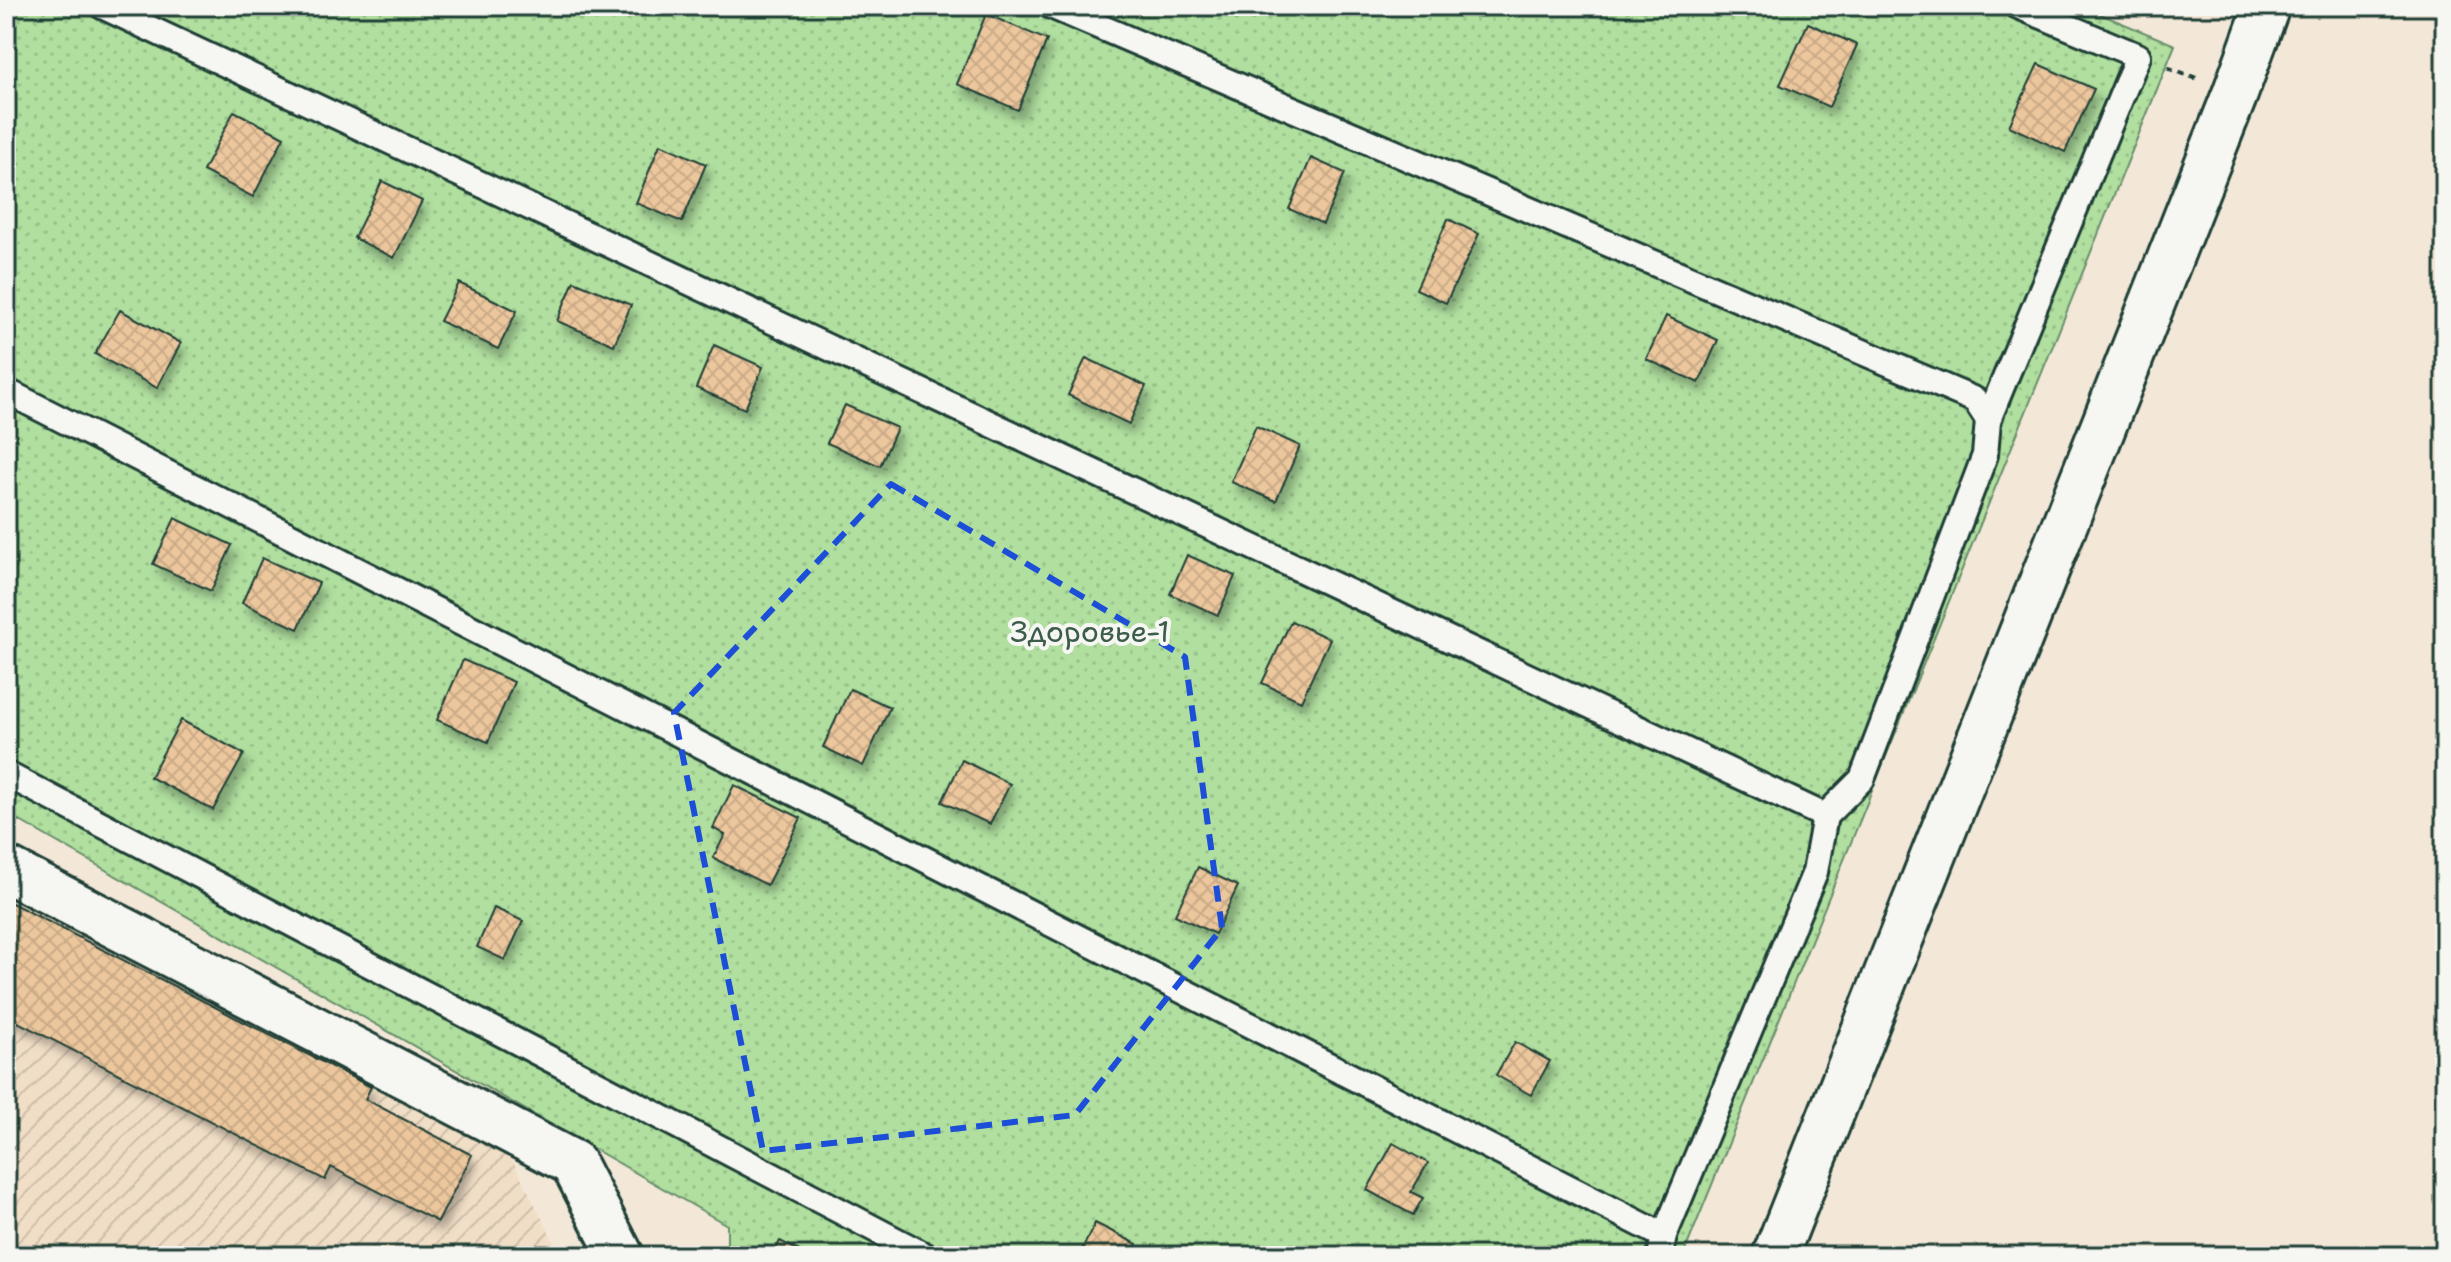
<svg xmlns="http://www.w3.org/2000/svg" width="2451" height="1262" font-family="'Shantell Sans',sans-serif">
<style>
.industrial{fill:url(#industrial-furrows)}
.grass{fill:url(#grass-dots);stroke:#688e6a;stroke-width:2}
.building{fill:url(#building-cross-hatch);stroke:#1f3d34;stroke-width:2;filter:url(#shadow)}
.lines{fill:none;stroke-linecap:round;stroke-linejoin:round}
.lane-casing{stroke:#1f3d34;stroke-width:30}
.street-casing{stroke:#1f3d34;stroke-width:50}
.secondary-casing{stroke:#1f3d34;stroke-width:50}
.path{stroke:#1f3d34;stroke-width:5;stroke-dasharray:6 6;stroke-linecap:butt}
.lane{stroke:#f6f6f2;stroke-width:24}
.street{stroke:#f6f6f2;stroke-width:44}
.secondary{stroke:#f6f6f2;stroke-width:44}
.marked{fill:none;stroke:#1d4ed8;stroke-width:6;stroke-dasharray:16 10;stroke-linejoin:round}
.labels{text-anchor:middle;dominant-baseline:central;stroke-width:8;stroke-linejoin:round;paint-order:stroke}
.park-label{font-size:30px;fill:#3c5d49;stroke:#f6f6f2}
</style>
<defs>
<pattern id="industrial-furrows" width="10" height="10" patternUnits="userSpaceOnUse" patternTransform="scale(2)"><rect width="10" height="10" fill="#f1dec6"/><path d="M-1 1l2-2M0 10L10 0M9 11l2-2" fill="none" stroke="#cebfab"/></pattern>
<pattern id="grass-dots" width="8" height="8" patternUnits="userSpaceOnUse" patternTransform="scale(2)"><rect width="8" height="8" fill="#b0df9f"/><path d="M2 2h.1M6 6h.1" fill="none" stroke="#97c08a" stroke-width="1.8" stroke-linecap="round"/></pattern>
<pattern id="building-cross-hatch" width="8" height="8" patternUnits="userSpaceOnUse" patternTransform="scale(2)"><rect width="8" height="8" fill="#ecc69c"/><path d="M0 0l8 8M0 8l8-8" fill="none" stroke="#caab87"/></pattern>
<filter id="shadow"><feDropShadow dx="5" dy="9" stdDeviation="4" flood-color="#0004"/></filter>
</defs>
<rect width="100%" height="100%" fill="#f3e8d8"/>
<filter id="ink" filterUnits="userSpaceOnUse"><feTurbulence type="fractalNoise" baseFrequency=".0125" numOctaves="2"/><feDisplacementMap in="SourceGraphic" scale="16" xChannelSelector="R" yChannelSelector="G"/><feConvolveMatrix kernelMatrix="1 2 1 2 8 2 1 2 1" color-interpolation-filters="sRGB"/></filter>
<g filter="url(#ink)">
<!-- industrial -->
<polygon class="industrial" points="6,883 501,1138 561,1256 6,1256"/>
<!-- grass -->
<polygon class="grass" points="6,6 2081,6 2175,45 1683,1256 727,1256 727,1225 6,813"/>
<!-- building -->
<g class="building">
<polygon points="986,14 1047,40 1018,110 957,84"/>
<polygon points="1808,23 1857,45 1829,107 1780,85"/>
<polygon points="2038,64 2094,89 2065,152 2009,126"/>
<polygon points="234,111 284,137 253,197 203,171"/>
<polygon points="660,144 706,164 682,222 636,203"/>
<polygon points="1311,158 1345,173 1323,224 1289,209"/>
<polygon points="382,181 422,201 394,258 354,238"/>
<polygon points="1448,219 1479,234 1446,303 1416,289"/>
<polygon points="574,281 631,305 614,345 557,321"/>
<polygon points="459,283 517,311 498,349 440,321"/>
<polygon points="120,310 181,343 157,388 95,354"/>
<polygon points="1666,316 1718,340 1699,383 1646,359"/>
<polygon points="714,345 763,367 745,409 696,388"/>
<polygon points="1086,358 1146,386 1129,424 1068,395"/>
<polygon points="845,405 897,428 880,466 827,443"/>
<polygon points="1256,426 1300,446 1276,501 1231,482"/>
<polygon points="175,518 232,545 211,591 153,564"/>
<polygon points="1187,555 1235,576 1218,615 1170,594"/>
<polygon points="262,558 319,583 298,629 242,603"/>
<polygon points="1291,621 1330,639 1301,701 1262,683"/>
<polygon points="463,660 514,682 488,742 437,720"/>
<polygon points="850,689 890,707 863,766 823,747"/>
<polygon points="181,720 244,754 213,810 150,777"/>
<polygon points="962,760 1010,784 990,824 942,802"/>
<polygon points="734,785 801,818 767,885 713,858 725,835 713,828"/>
<polygon points="1198,867 1238,886 1215,934 1175,915"/>
<polygon points="6,900 371,1087 365,1099 472,1155 438,1222 331,1167 325,1180 6,1016"/>
<polygon points="494,908 523,921 505,960 477,947"/>
<polygon points="1515,1042 1550,1061 1531,1095 1496,1075"/>
<polygon points="1393,1143 1428,1163 1411,1192 1423,1198 1413,1215 1367,1190"/>
<polygon points="1095,1223 1137,1244 1131,1256 1079,1256"/>
<polygon points="780,1241 809,1256 772,1256"/>
</g>
<g class="lines">
<!-- lane casing -->
<g class="lane-casing">
<g id="lane">
<polyline points="102,6 1825,816"/>
<polyline points="1051,6 1975,400 1988,420"/>
<polyline points="6,391 1664,1236"/>
<polyline points="6,774 926,1256"/>
<polyline points="1660,1256 1664,1236 1815,872 1825,816 1862,779 1985,455 1988,420 2138,56 2018,6"/>
</g>
</g>
<!-- street casing -->
<g class="street-casing">
<polyline id="street" points="6,869 573,1163 621,1256"/>
</g>
<!-- secondary casing -->
<g class="secondary-casing">
<polyline id="secondary" points="1775,1256 2235,94 2267,6"/>
</g>
<!-- path -->
<polyline class="path" points="2168,68 2196,78"/>
<!-- lane -->
<use href="#lane" class="lane"/>
<!-- street -->
<use href="#street" class="street"/>
<!-- secondary -->
<use href="#secondary" class="secondary"/>
</g>
</g>
<!-- marked area -->
<path class="marked" d="M891 484 1185 657 1222 928 1075 1115 763 1151 674 713Z"/>
<g class="labels">
<!-- park labels -->
<g class="park-label">
<text x="1090" y="631">Здоровье-1</text>
</g>
</g>
<!-- margin -->
<rect width="2451" height="1262" fill="none" stroke="#f6f6f2" stroke-width="32"/>
<rect x="16" y="16" width="2419" height="1230" fill="none" stroke="#1f3d34" stroke-width="3" filter="url(#ink)"/>
</svg>
